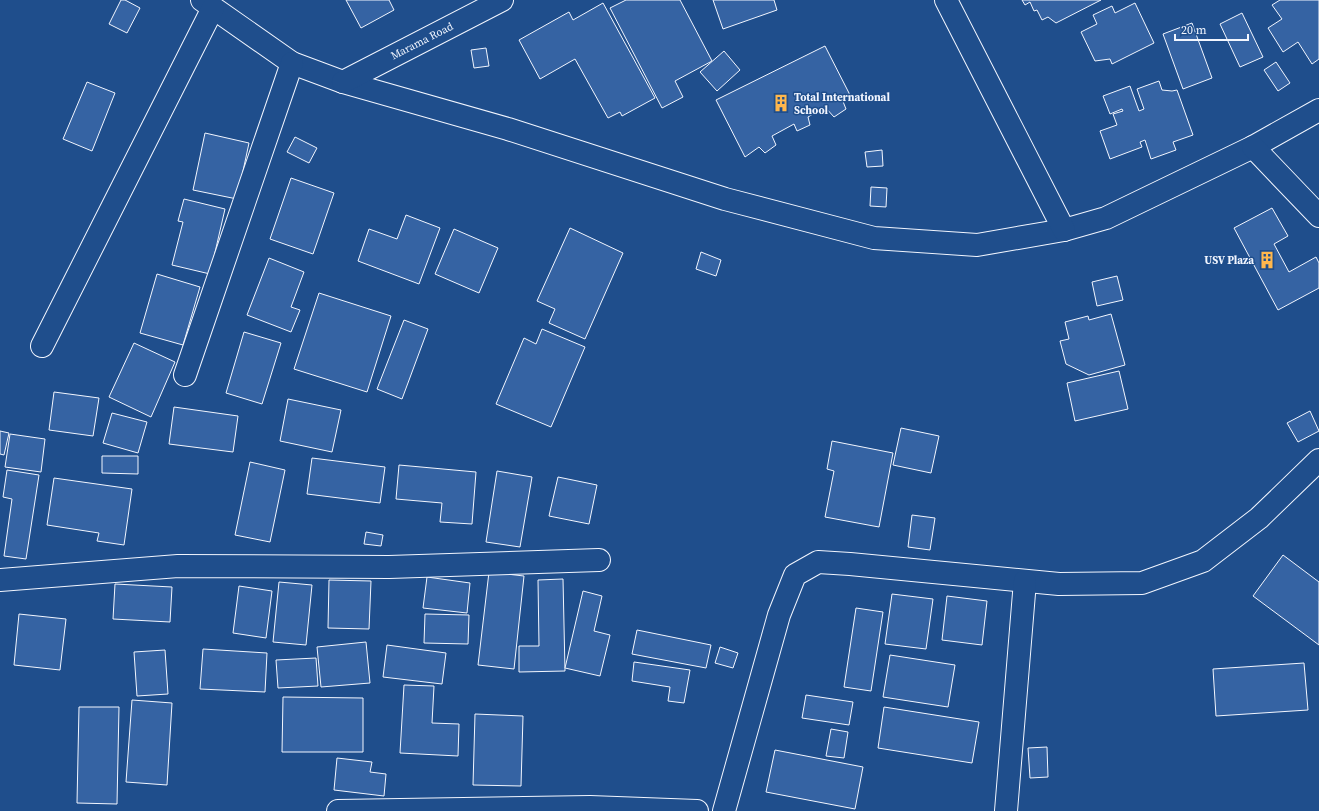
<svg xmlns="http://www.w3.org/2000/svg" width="1319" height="811" font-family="'Source Serif 4',serif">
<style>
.building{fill:#3563a3;stroke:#f2f6ff}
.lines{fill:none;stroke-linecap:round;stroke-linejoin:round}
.street-casing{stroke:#f2f6ff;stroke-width:24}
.street{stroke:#1f4e8c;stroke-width:22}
.labels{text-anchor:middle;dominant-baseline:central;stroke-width:3;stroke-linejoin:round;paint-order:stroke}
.street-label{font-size:11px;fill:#f2f6ff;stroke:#1f4e8c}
.poi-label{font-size:11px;font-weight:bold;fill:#f2f6ff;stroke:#1f4e8c;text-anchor:start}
</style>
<rect width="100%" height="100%" fill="#1f4e8c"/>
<!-- building -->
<g class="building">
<polygon points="121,0 125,0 140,8 127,33 109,24"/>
<polygon points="346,0 389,0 394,10 361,28"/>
<polygon points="626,0 680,0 712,61 675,81 683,97 662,108 610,8"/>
<polygon points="713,0 774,0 777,10 723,29"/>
<polygon points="1022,0 1101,0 1056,23 1048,17 1042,20 1037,10 1034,11 1030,2 1025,5"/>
<polygon points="1280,0 1319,0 1319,59 1312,64 1298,42 1283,52 1268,28 1282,19 1272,5"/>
<polygon points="603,3 655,98 622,116 620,112 608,118 575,59 540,79 519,40 569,12 573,20"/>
<polygon points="1135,3 1154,43 1112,64 1110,59 1095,61 1081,32 1097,24 1093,15 1112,6 1115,13"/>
<polygon points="1242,13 1263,57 1240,67 1220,24"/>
<polygon points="1192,23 1212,78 1183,89 1163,34"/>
<polygon points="825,46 850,95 842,99 846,109 834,117 825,107 808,117 810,125 797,131 794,124 772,136 776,145 765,153 759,147 745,157 716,100"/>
<polygon points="486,48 489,66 474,68 471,50"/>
<polygon points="724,51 740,70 717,91 700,72"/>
<polygon points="1276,62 1290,83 1278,91 1264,70"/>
<polygon points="1159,81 1162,90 1172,91 1177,90 1193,135 1173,142 1176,150 1151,159 1145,140 1140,142 1142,147 1110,159 1100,131 1117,125 1113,114 1123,111 1122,109 1110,114 1103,96 1130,86 1139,111 1144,109 1137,89"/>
<polygon points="87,82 115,93 92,151 63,139"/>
<polygon points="205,133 249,143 237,199 193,190"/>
<polygon points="295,137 317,148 309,163 287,152"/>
<polygon points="882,150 883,166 867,167 865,152"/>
<polygon points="291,178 334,193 313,254 270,239"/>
<polygon points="871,187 887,188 886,207 870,206"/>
<polygon points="184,199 225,209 210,274 172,265 183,222 178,221"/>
<polygon points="1272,208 1288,236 1274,244 1289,272 1316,257 1319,263 1319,288 1278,310 1234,228"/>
<polygon points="406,215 440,228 419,284 358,261 369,229 397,239"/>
<polygon points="570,228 623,253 585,339 549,323 555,309 537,301"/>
<polygon points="454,229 498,248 479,293 435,274"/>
<polygon points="701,252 721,260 716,276 696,269"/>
<polygon points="269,258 304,272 291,307 300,310 291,332 247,315"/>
<polygon points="157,274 200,287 183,345 140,333"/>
<polygon points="1117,276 1123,300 1097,306 1092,282"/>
<polygon points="319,293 391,316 367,392 294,369"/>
<polygon points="1111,314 1125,365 1089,375 1066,364 1060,341 1069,339 1065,322 1088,316 1089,320"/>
<polygon points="404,320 428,329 402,399 377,389"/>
<polygon points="542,329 585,347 551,427 496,404 524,338 536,344"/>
<polygon points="244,332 281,343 262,404 226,393"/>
<polygon points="134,343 175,362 151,417 109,397"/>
<polygon points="1119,371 1128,409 1075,421 1067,383"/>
<polygon points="54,392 99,398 93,436 49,430"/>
<polygon points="288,399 341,410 332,452 280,441"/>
<polygon points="174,407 238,416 233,452 169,444"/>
<polygon points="1310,411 1319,431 1298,442 1287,423"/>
<polygon points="112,413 147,422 138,453 103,443"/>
<polygon points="901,428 939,436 931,473 893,465"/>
<polygon points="0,431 9,433 4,455 0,454"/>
<polygon points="10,434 45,439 41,472 5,467"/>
<polygon points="832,441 893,453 879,527 825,517 834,471 827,469"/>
<polygon points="102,456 138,456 138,474 102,473"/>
<polygon points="312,458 385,467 380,503 307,494"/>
<polygon points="250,462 285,470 270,542 235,535"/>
<polygon points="399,465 476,472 472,524 440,522 442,503 396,499"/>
<polygon points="7,470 39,475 26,559 4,556 12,499 3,497"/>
<polygon points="497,471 532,477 520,547 486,542"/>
<polygon points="558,477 597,485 589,524 549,516"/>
<polygon points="54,478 132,489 124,545 97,541 99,533 47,525"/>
<polygon points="912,515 935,518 930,550 908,547"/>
<polygon points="366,532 383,535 381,546 364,544"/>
<polygon points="1283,555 1319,582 1319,645 1253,596"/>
<polygon points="489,572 524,576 514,669 478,665"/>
<polygon points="427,577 470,583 467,613 423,608"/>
<polygon points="563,579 565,671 519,672 519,646 539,646 538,580"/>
<polygon points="329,580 371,581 369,629 328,628"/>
<polygon points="279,582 312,585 306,645 273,642"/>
<polygon points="115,584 172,587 170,622 113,619"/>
<polygon points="239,586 272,591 266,638 233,633"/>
<polygon points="583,591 602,596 594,631 610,635 600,676 565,668"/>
<polygon points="892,594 933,599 926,649 885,644"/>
<polygon points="947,596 987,601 982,645 942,640"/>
<polygon points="856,608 883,612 871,691 844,687"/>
<polygon points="19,614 66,619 60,670 14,665"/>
<polygon points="425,614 469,615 468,644 424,643"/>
<polygon points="637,630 711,645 706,668 632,654"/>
<polygon points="366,642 370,683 321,687 317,647"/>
<polygon points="387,645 446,653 442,684 383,677"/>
<polygon points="720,647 738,653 733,668 715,663"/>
<polygon points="203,649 267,653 265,692 200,689"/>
<polygon points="165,650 168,694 137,696 134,652"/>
<polygon points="890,655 955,665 948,707 883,697"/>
<polygon points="316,658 318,686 278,688 276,660"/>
<polygon points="634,662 690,670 684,703 668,701 670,687 632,681"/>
<polygon points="1304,663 1308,710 1216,716 1213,669"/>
<polygon points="404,685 434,686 432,723 459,724 458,756 400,753"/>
<polygon points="806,695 853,702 849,725 802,718"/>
<polygon points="283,697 363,698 363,752 282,752"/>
<polygon points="132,700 172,703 167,785 126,782"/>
<polygon points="79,707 119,707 117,804 77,803"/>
<polygon points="884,707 979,722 972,763 878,748"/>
<polygon points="475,714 523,716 521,786 473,785"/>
<polygon points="831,729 848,732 844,758 826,756"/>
<polygon points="1047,747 1048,777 1030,778 1028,748"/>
<polygon points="775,750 863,767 855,809 766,792"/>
<polygon points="337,758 372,762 370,772 386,774 384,796 334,790"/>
</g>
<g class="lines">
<!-- street casing -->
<g class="street-casing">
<g id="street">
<polyline points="202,0 292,63 343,82 508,129 725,199 874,238 977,245 1064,230 1106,218 1253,147 1319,110"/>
<polyline points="946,0 1064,230"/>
<polyline points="343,82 502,0"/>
<polyline points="1253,147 1319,216"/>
<polyline points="42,346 213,8"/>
<polyline points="185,375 292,63"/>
<polyline points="0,580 178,566 389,567 599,560"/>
<polyline points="338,811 590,807 697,811"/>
<polyline points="724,811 779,615 795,575 818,562 850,564 1059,584 1142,583 1203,561 1259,518 1319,460"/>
<polyline points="1006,811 1025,581"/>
</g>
</g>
<!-- street -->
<use href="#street" class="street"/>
</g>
<!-- icons -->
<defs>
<g id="building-bare" transform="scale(1.38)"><path d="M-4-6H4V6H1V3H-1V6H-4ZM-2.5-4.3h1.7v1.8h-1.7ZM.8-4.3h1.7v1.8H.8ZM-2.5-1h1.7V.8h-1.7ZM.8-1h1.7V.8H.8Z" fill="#ffb74d" stroke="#1f4e8c" stroke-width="2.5" paint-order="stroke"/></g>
</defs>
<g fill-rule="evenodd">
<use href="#building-bare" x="781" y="103"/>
<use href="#building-bare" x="1267" y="260"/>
</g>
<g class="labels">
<!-- street labels -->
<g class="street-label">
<text transform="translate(422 41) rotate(-27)">Marama Road</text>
</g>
<!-- poi labels -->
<g class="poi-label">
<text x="794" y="97">Total International<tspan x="794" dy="13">School</tspan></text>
<text x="1254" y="260" text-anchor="end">USV Plaza</text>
</g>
</g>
<!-- scale -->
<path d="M1175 34v6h73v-6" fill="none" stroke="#f2f6ff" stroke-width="2"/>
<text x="1181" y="34" font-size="12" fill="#f2f6ff" stroke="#1f4e8c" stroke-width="3" paint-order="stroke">20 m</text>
</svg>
